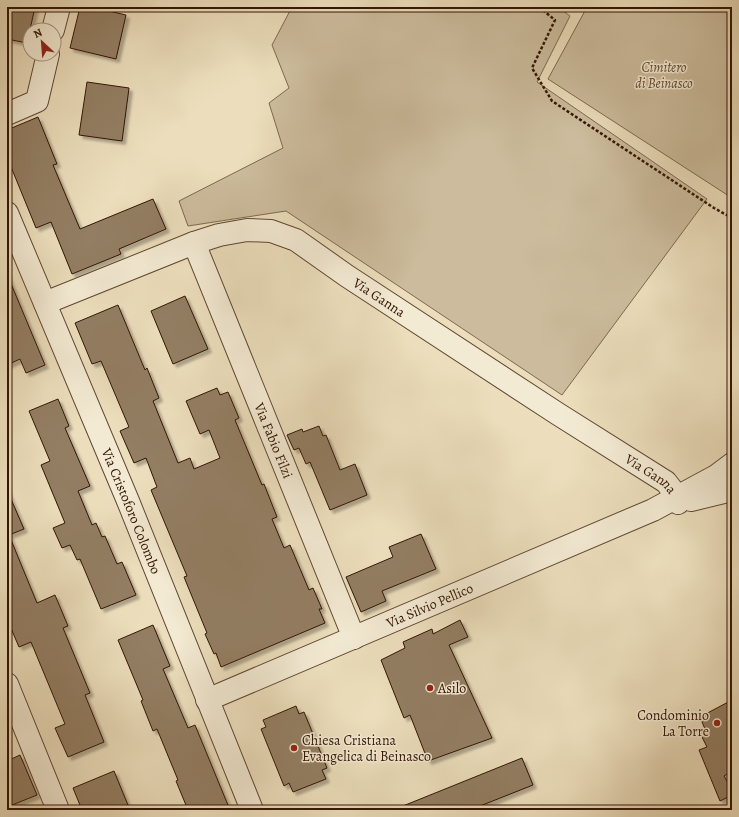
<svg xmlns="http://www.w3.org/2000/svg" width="739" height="817" font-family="Alegreya,serif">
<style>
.green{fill:#ccbc9d;stroke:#7f6850}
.building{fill:#937e64;stroke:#321504;filter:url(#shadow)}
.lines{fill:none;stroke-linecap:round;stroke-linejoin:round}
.minor-casing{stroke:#604732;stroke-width:24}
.path{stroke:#321504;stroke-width:2.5;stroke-dasharray:3 2;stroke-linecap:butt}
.minor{stroke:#f3ead3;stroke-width:22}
.poi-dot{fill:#8f2418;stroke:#f3ead3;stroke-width:1.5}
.labels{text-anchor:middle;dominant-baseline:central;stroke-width:3;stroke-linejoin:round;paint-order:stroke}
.park-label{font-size:14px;font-style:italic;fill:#604732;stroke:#f3ead3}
.street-label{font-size:14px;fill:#321504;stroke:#f3ead3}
.poi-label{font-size:14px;fill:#321504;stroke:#f3ead3;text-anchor:start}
</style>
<defs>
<filter id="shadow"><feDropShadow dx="3.5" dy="3.5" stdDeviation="1" flood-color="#0004"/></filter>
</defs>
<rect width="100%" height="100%" fill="#ecdebc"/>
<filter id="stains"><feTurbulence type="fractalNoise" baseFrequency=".005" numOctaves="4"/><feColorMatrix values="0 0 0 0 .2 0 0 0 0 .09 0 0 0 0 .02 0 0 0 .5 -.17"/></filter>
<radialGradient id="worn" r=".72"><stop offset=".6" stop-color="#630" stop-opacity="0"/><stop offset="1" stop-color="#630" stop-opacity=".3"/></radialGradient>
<!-- green -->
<g class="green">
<polygon points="292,7 558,7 570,16 537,82 707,199 562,395 286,211 188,226 179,201 283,148 269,103 289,88 272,45"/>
<polygon points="587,7 732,7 732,198 548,79"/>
</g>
<!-- building -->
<g class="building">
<polygon points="7,7 35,7 27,43 7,39"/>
<polygon points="80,7 92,7 126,15 116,59 70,48"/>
<polygon points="87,82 129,88 122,141 79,135"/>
<polygon points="38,117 57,164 53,165 80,229 153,199 166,229 119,249 121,254 72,274 51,222 36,228 7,157 7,130"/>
<polygon points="7,274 45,365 26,373 20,359 7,365"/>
<polygon points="185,296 208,349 173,364 151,311"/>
<polygon points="118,305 145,370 147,368 159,398 153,401 178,463 190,458 194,469 220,458 209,430 200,434 186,401 217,388 220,395 228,392 239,418 235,420 262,485 264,484 277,517 272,519 284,548 290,545 309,590 313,588 322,609 319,609 325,623 221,667 216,653 214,654 205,634 207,633 184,577 187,576 151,490 157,487 146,458 134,463 120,431 129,427 101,361 92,364 75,323"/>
<polygon points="58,399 69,426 65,428 90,486 78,491 92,525 96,523 102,537 105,536 117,564 122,562 136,595 101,609 80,559 77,560 70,545 62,548 53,528 65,523 41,465 50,461 29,411"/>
<polygon points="319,426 323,436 326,435 340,470 355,464 367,495 330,510 310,462 306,464 299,448 294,450 287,435 302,429 303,432"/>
<polygon points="7,490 24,529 9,535 37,603 55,595 68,626 63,628 90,693 85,695 104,742 68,757 55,728 65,724 31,642 19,647 7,619"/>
<polygon points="421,534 436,569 382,591 386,601 361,612 346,577 393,557 389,547"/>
<polygon points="460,620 468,637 449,645 492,738 428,761 410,715 404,718 381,660 405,648 403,642 432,629 433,634"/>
<polygon points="153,625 170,666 163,669 188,728 195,725 230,810 188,810 176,781 178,780 157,729 153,731 141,701 143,700 118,640"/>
<polygon points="732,700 732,771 724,776 732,790 732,795 720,801 699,750 707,747 700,733 705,729 700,717"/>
<polygon points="296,706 299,714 304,712 327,768 322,770 326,779 293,792 289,783 284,786 261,729 266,727 263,720"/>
<polygon points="20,755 37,795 7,807 7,761"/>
<polygon points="522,758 533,785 470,810 393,810"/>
<polygon points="114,771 130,810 82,810 73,788"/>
</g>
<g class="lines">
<!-- minor casing -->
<g class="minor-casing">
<g id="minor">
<polyline points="53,30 59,7"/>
<polyline points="7,114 37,101 48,54"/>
<path id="s1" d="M7 213 128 501 252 810"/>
<path id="s2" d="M194 243 354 638"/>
<path id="s3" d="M45 303 194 243 219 235 247 230 271 231 296 240 347 276 558 414 666 482 673 491 678 503"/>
<polyline points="691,500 732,490"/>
<polyline points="7,684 58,810"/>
<path id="s4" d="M207 700 653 510 716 476 732 464"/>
</g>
</g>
<!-- path -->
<polyline class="path" points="539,7 555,20 532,68 552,101 714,208 732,218"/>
<!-- minor -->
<use href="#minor" class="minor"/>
</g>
<!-- markers -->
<g class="poi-dot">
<circle cx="430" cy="688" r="4"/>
<circle cx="717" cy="723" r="4"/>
<circle cx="294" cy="748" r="4"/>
</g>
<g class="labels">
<!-- park labels -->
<g class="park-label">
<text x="664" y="67">Cimitero<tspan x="664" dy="16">di Beinasco</tspan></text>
</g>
<!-- street labels -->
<g class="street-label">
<text stroke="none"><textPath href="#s3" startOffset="367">Via Ganna</textPath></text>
<text stroke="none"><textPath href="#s2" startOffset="213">Via Fabio Filzi</textPath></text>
<text stroke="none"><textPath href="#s3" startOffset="691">Via Ganna</textPath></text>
<text stroke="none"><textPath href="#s1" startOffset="323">Via Cristoforo Colombo</textPath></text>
<text stroke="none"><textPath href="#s4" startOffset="242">Via Silvio Pellico</textPath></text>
</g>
<!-- poi labels -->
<g class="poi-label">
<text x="438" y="688">Asilo</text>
<text x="709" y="715" text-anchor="end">Condominio<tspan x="709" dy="16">La Torre</tspan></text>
<text x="302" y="740">Chiesa Cristiana<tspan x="302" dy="16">Evangelica di Beinasco</tspan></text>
</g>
</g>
<!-- margin -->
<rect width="739" height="817" fill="none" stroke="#ecdebc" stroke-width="24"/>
<rect x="8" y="8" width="723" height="801" fill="none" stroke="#321504" stroke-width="2"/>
<rect x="12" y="12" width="715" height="793" fill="none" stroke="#321504"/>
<!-- north arrow -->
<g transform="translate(42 42) rotate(334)"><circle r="19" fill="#f3ead3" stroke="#a69580"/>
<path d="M0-3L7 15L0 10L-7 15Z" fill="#8f2418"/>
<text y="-6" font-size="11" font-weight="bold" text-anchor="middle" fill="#321504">N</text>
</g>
<rect width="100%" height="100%" filter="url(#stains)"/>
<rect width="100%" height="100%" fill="url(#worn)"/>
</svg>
